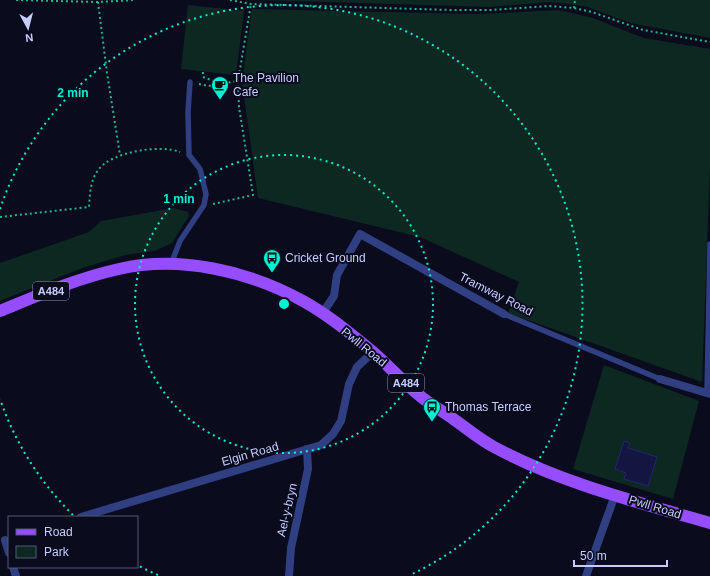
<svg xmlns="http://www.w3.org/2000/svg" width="710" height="576" font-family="Helvetica,sans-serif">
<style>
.green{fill:#0c2821}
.building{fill:#141540;stroke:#24266e}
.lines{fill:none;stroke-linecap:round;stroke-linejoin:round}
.path{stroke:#21b88d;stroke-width:2;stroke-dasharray:2 3;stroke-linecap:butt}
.lane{stroke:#303f81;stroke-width:5.5}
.street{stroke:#303f81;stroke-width:8}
.primary{stroke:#954dff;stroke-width:12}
.ring{fill:none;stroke:#00f1d3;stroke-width:2;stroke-dasharray:2 4}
.labels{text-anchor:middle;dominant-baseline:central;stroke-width:4;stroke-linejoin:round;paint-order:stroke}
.shield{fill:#0a0b1d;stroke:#8e92bb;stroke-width:1}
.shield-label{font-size:11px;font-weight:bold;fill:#c6ccff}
.poi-label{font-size:12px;fill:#c6ccff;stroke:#0a0b1d;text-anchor:start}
.street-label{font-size:12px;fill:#c6ccff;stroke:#0a0b1d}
.centre{fill:#00f1d3;stroke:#0a0b1d;stroke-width:2}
.ring-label{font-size:12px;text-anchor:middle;font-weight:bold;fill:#00f1d3;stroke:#0a0b1d;stroke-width:4;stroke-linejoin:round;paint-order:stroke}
</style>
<rect width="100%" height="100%" fill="#0a0b1d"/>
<!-- green -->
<g class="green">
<polygon points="258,0 710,0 710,38 630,23 588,7 569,4 549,2 491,7"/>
<polygon points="188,5 244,11 236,75 181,69"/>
<polygon points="252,9 477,14 559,10 593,18 644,38 710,49 710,168 702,382 508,313 519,282 420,237 258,198 242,81"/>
<polygon points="174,208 188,212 189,216 172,243 155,251 126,255 85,267 0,301 0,263 89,232 101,221"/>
<polygon points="604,365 699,401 673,499 573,469"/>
</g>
<!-- building -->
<polygon class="building" points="624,441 630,443 628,448 657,457 648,486 624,479 626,473 615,469"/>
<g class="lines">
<!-- path -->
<g class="path">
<polyline points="16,0 98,2 135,0"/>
<polyline points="230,0 251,4 451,10 491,10 549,6 574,8 592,12 643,30 710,42"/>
<polyline points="98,2 107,73 120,155"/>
<polyline points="574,8 575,0"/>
<polyline points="203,72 203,77 219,83"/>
<polyline points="199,84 208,86 238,81"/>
<polyline points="213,204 253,195 239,107 238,81 251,4"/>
<path d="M0 217 89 207C90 194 90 180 99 169 112 152 160 144 180 152"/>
</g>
<!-- lane -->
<g class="lane">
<polyline points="171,264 180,241 204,205 206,194 200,169 189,155 188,112 190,82"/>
<polyline points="504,314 660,379"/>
<polyline points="707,393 710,244"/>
</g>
<!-- street -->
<g class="street">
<polyline points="322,314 334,296 337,275 360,234 504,314"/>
<polyline points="660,379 710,394"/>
<polyline points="81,517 321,445 333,434 341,421 349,384 357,367 373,352"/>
<polyline points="5,540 9,553"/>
<polyline points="13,567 16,576"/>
<polyline points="289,576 291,548 308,469 307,449"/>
<polyline points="586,576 615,495"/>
</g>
<!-- primary -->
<path class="primary" d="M0 311C39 295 78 278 119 269 179 255 249 271 303 301 327 314 351 334 373 352 389 366 403 382 419 395 429 404 441 410 452 418 465 427 479 439 494 447 561 483 637 502 710 523"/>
</g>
<!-- distance rings -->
<g class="ring">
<circle cx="284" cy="304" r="149"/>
<path d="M158 575A299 299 0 0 1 139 566M73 515A299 299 0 0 1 0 399M0 209A299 299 0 1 1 410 575"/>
</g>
<!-- icons -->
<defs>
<g id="cafe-pin" transform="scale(0.9)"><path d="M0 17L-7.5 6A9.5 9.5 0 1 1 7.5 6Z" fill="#00f1d3" stroke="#0a0b1d"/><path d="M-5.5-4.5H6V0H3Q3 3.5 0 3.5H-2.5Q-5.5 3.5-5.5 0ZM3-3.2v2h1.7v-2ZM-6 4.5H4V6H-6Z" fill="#111"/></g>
<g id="bus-pin" transform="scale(0.9)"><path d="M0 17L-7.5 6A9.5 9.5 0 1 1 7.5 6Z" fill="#00f1d3" stroke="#0a0b1d"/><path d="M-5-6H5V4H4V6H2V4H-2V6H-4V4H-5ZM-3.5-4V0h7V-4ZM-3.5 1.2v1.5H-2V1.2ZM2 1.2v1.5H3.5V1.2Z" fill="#111"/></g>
</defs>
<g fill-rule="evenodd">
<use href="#cafe-pin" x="220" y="85"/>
<use href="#bus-pin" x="272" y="258"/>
<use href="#bus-pin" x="432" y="407"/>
</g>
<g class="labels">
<!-- shield labels -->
<g class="shield">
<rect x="33" y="282" width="36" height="18" rx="3"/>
<rect x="388" y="374" width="36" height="18" rx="3"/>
</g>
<g class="shield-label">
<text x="51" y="291">A484</text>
<text x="406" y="383">A484</text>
</g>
<!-- poi labels -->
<g class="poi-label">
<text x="233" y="78">The Pavilion<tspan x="233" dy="14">Cafe</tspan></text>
<text x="285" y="258">Cricket Ground</text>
<text x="445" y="407">Thomas Terrace</text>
</g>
<!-- street labels -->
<g class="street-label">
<text transform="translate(496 294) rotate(27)">Tramway Road</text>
<text transform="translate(364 347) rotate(39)">Pwll Road</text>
<text transform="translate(250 454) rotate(-16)">Elgin Road</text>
<text transform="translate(655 507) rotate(17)">Pwll Road</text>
<text transform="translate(287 510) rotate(-77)">Ael-y-bryn</text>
</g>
</g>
<circle cx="284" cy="304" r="6" class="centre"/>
<g class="ring-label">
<text x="73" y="97">2 min</text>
<text x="179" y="203">1 min</text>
</g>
<!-- legend -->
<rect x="8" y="516" width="130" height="52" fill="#0a0b1d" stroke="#555877"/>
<rect x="16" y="529" width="20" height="6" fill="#954dff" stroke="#555877"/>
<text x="44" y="536" font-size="12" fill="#c6ccff">Road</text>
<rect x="16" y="546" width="20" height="12" fill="#0c2821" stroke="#555877"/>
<text x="44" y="556" font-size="12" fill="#c6ccff">Park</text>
<!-- north arrow -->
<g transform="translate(28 28) rotate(173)" stroke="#0a0b1d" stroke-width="3" paint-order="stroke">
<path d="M0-3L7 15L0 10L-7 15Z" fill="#c6ccff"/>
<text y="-6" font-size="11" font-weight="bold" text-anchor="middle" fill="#c6ccff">N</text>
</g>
<!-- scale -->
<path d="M574 560v6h93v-6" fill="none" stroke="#c6ccff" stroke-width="2"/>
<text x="580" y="560" font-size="12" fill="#c6ccff" stroke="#0a0b1d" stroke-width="3" paint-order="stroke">50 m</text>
</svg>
